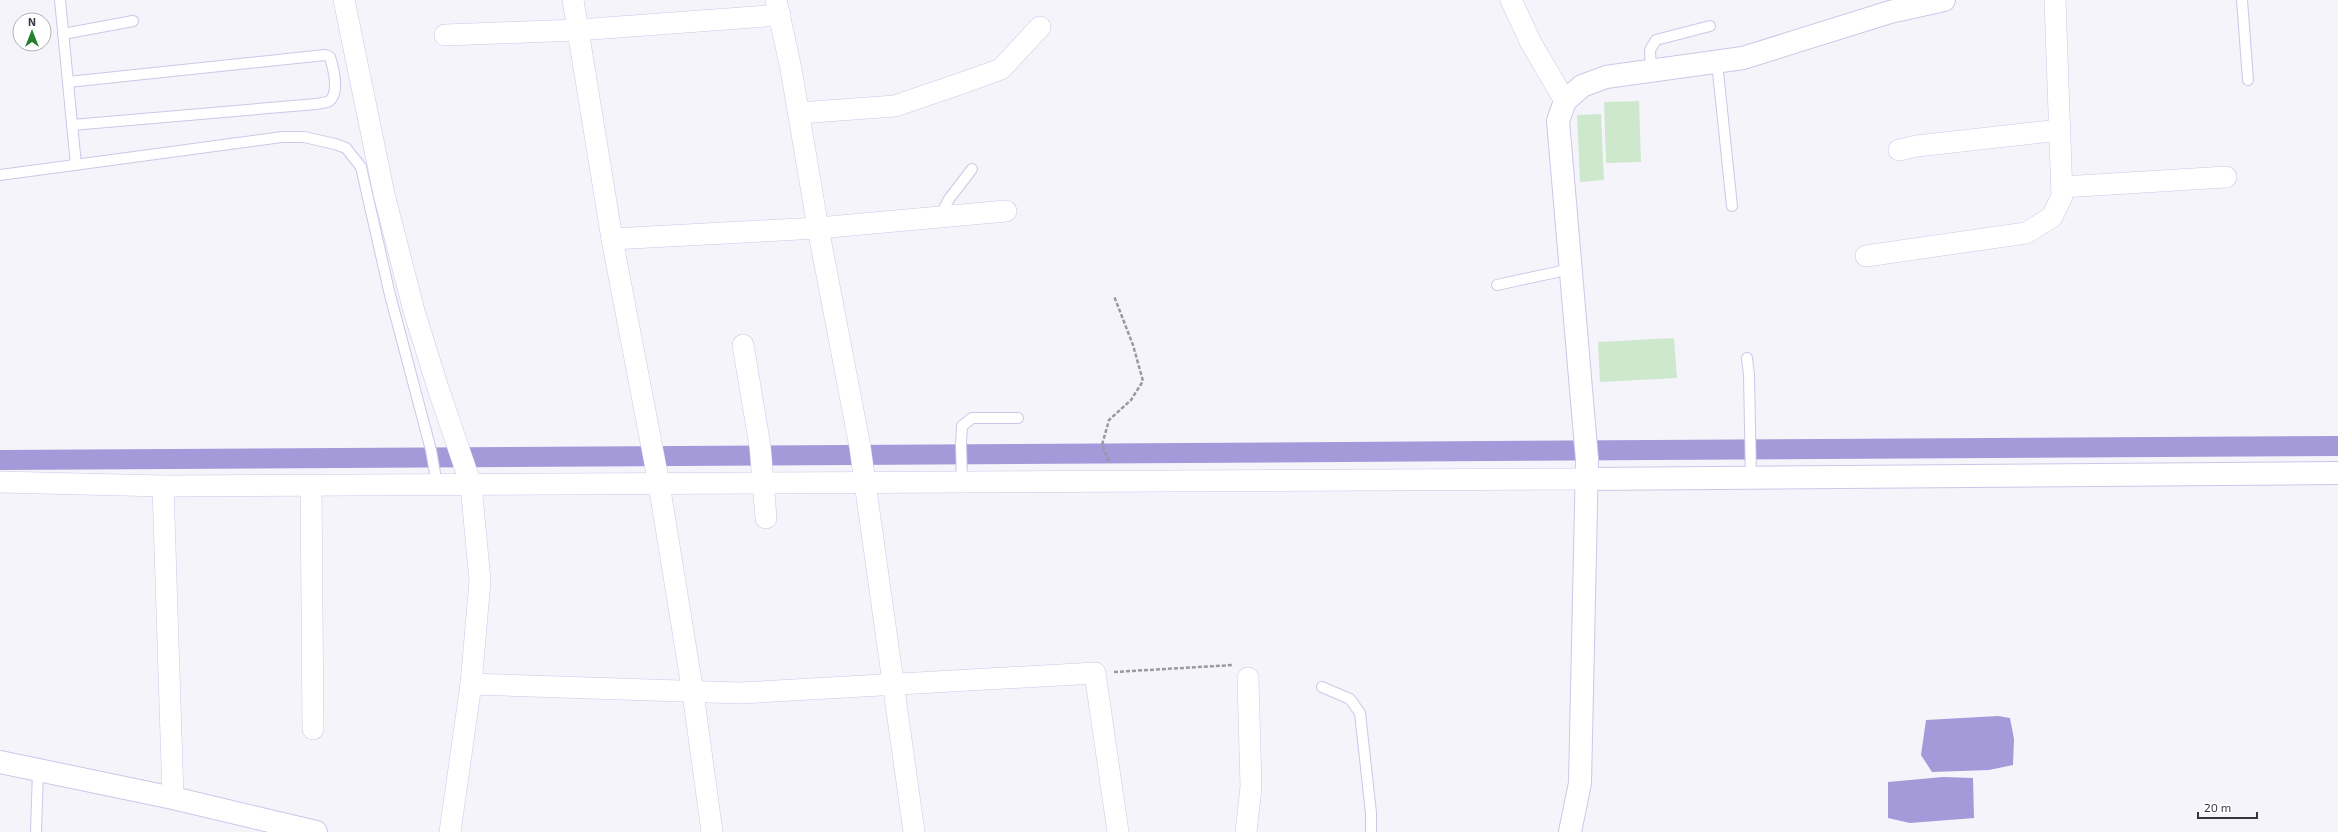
<svg xmlns="http://www.w3.org/2000/svg" width="2338" height="832" font-family="'Exo 2',sans-serif">
<style>
.water{fill:#a499d9}
.lines{fill:none;stroke-linecap:round;stroke-linejoin:round}
.canal{stroke:#a499d9;stroke-width:20}
.building{fill:#cee8cd}
.service-casing{stroke:#ccc7e8;stroke-width:12}
.minor-casing{stroke:#ccc7e8;stroke-width:22}
.tertiary-casing{stroke:#ccc7e8;stroke-width:24}
.path{stroke:#9a98a2;stroke-width:2.5;stroke-dasharray:4 2;stroke-linecap:butt}
.service{stroke:#fff;stroke-width:10}
.minor{stroke:#fff;stroke-width:21}
.tertiary{stroke:#fff;stroke-width:22}
</style>
<rect width="100%" height="100%" fill="#f5f4fb"/>
<!-- water -->
<g class="water">
<polygon points="1998,716 2010,718 2014,739 2013,765 1989,770 1932,772 1921,755 1926,720"/>
<polygon points="1943,777 1973,778 1974,818 1910,823 1888,818 1888,782"/>
</g>
<g class="lines">
<!-- canal -->
<polyline class="canal" points="0,460 2338,446"/>
</g>
<!-- building -->
<g class="building">
<polygon points="1639,101 1641,162 1606,163 1604,102"/>
<polygon points="1601,114 1604,180 1580,182 1577,115"/>
<polygon points="1674,338 1677,378 1600,382 1598,342"/>
</g>
<g class="lines">
<!-- service casing -->
<g class="service-casing">
<g id="service">
<polyline points="60,0 76,165"/>
<polyline points="2242,0 2248,80"/>
<polyline points="63,34 133,21"/>
<polyline points="1717,62 1732,206"/>
<polyline points="1651,71 1650,50 1656,40 1710,26"/>
<path d="M68 82 325 55 330 57C333 67 340 94 329 101 326 103 320 103 316 104L72 125"/>
<polyline points="0,175 282,137 304,137 335,144 346,148 361,167 390,295 431,450 437,485"/>
<polyline points="940,216 949,199 972,169"/>
<polyline points="1497,285 1571,269"/>
<polyline points="1747,358 1749,375 1751,478"/>
<polyline points="962,482 961,444 962,426 972,418 1018,418"/>
<polyline points="1322,687 1350,699 1360,713 1371,813 1371,832"/>
<polyline points="36,832 38,770"/>
</g>
</g>
<!-- minor casing -->
<g class="minor-casing">
<g id="minor">
<polyline points="344,0 384,194 414,311 438,388 471,485 480,581 471,684 450,832"/>
<polyline points="573,0 612,239 659,484 693,693 712,832"/>
<polyline points="776,0 791,69 818,228 860,447 914,832"/>
<polyline points="1511,0 1531,43 1565,101"/>
<polyline points="445,35 578,30 780,15"/>
<polyline points="799,113 895,106 968,81 1001,69 1040,27"/>
<polyline points="1899,150 1917,146 2060,130"/>
<polyline points="2062,187 2226,177"/>
<polyline points="612,239 818,228 1006,211"/>
<polyline points="1866,256 2026,233 2052,217 2062,196 2055,0"/>
<polyline points="743,345 760,446 766,518"/>
<polyline points="0,482 163,486"/>
<polyline points="311,486 313,729"/>
<polyline points="471,684 740,693 1095,673 1118,832"/>
<polyline points="173,798 163,486 1587,479"/>
<polyline points="1246,832 1251,787 1248,678"/>
</g>
</g>
<!-- tertiary casing -->
<g class="tertiary-casing">
<g id="tertiary">
<polyline points="1587,479 2338,473"/>
<polyline points="0,762 173,798 316,832"/>
<polyline points="1570,832 1580,783 1587,459 1558,121 1565,101 1582,86 1606,77 1743,58 1890,12 1944,0"/>
</g>
</g>
<!-- path -->
<g class="path">
<polyline points="1109,461 1102,445 1109,420 1131,400 1143,381 1133,345 1114,296"/>
<polyline points="1114,672 1233,665"/>
</g>
<!-- service -->
<use href="#service" class="service"/>
<!-- minor -->
<use href="#minor" class="minor"/>
<!-- tertiary -->
<use href="#tertiary" class="tertiary"/>
</g>
<!-- north arrow -->
<g transform="translate(32 32)"><circle r="19" fill="#ffffff" stroke="#afaeb3"/>
<path d="M0-3L7 15L0 10L-7 15Z" fill="#258030"/>
<text y="-6" font-size="11" font-weight="bold" text-anchor="middle" fill="#373542">N</text>
</g>
<!-- scale -->
<path d="M2198 812v6h59v-6" fill="none" stroke="#373542" stroke-width="2"/>
<text x="2204" y="812" font-size="12" fill="#373542" stroke="#ffffff" stroke-width="3" paint-order="stroke">20 m</text>
</svg>
